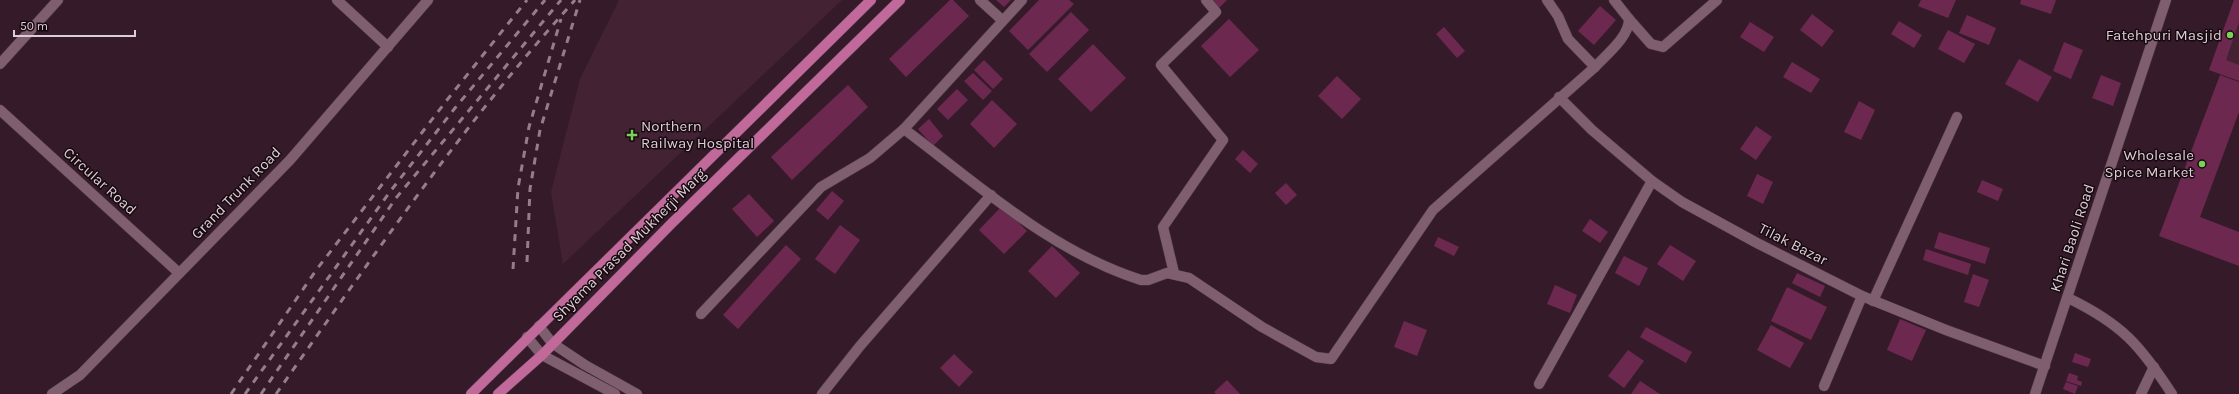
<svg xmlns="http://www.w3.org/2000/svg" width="2239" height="394" font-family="Karla,sans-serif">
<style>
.built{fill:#422233}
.building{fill:#6d2850}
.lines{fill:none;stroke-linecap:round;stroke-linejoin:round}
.minor-casing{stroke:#4f3945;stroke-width:11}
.major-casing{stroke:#4f3945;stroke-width:11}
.minor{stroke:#7f5f6f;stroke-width:10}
.major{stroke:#c1699a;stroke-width:10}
.rail{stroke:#947e89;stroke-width:3;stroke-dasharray:7 7;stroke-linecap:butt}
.poi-dot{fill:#7bd156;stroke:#160a10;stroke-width:1.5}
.labels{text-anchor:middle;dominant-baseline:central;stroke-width:3;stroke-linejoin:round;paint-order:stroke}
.poi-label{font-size:15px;fill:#dfcdd5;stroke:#160a10;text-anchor:end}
.street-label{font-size:15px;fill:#dfcdd5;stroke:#160a10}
</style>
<rect width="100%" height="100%" fill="#351b29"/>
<!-- built -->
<g class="built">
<polygon points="619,0 842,0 563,264 551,192 580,79"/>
<polygon points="2234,0 2239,0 2239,81 2209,70"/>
</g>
<!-- building -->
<g class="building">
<polygon points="950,0 953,0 969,16 906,77 889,59"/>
<polygon points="996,0 1011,0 1004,7"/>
<polygon points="1039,0 1069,0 1074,4 1028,50 1009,31"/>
<polygon points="1212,0 1227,0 1219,8"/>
<polygon points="1921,0 1956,0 1948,18 1918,6"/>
<polygon points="2021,0 2056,0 2051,14 2020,4"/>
<polygon points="2234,0 2239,0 2239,22 2226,60 2239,65 2239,81 2209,70"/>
<polygon points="1600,6 1616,20 1594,45 1578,31"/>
<polygon points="1071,12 1089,30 1047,72 1029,54"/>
<polygon points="1812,14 1834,31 1822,47 1800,30"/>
<polygon points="1967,15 1996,28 1989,45 1959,33"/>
<polygon points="1229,19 1259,50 1230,77 1201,46"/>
<polygon points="1899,21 1922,35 1914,48 1891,34"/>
<polygon points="1750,22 1774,37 1764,52 1740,37"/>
<polygon points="1444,27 1465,51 1457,58 1436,34"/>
<polygon points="1948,30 1975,44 1964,63 1938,49"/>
<polygon points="2064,42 2083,50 2071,79 2053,71"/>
<polygon points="1093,44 1126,78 1091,112 1058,79"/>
<polygon points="2019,59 2052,77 2038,102 2005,84"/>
<polygon points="984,60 1003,79 993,89 974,70"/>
<polygon points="1792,62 1820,79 1811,93 1783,77"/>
<polygon points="973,73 992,91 983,100 964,81"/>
<polygon points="2101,75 2121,83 2113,106 2092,98"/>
<polygon points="2220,75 2239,82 2239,112 2200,217 2239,232 2239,266 2159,236"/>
<polygon points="1337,76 1361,99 1342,119 1318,96"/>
<polygon points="848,85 868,107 792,180 771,157"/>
<polygon points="957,89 968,100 948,120 937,109"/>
<polygon points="992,100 1017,124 994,148 970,124"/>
<polygon points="1859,101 1875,110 1861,140 1844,132"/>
<polygon points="929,119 943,136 933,146 918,129"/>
<polygon points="1756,126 1772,137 1756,160 1740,149"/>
<polygon points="1243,150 1258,164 1250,173 1235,159"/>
<polygon points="1757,174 1773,182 1763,204 1747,196"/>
<polygon points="1982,180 2003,189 1998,201 1977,192"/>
<polygon points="1286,183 1297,195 1286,205 1275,193"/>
<polygon points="832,191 844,201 828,220 816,210"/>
<polygon points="749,194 774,221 757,237 732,209"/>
<polygon points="1002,206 1027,231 1004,254 979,230"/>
<polygon points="1590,219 1608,232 1600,243 1582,231"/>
<polygon points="840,225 860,240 835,274 815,259"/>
<polygon points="1939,232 1990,248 1985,264 1934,248"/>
<polygon points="1438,237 1459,247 1454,256 1434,246"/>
<polygon points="786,245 801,259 738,329 723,315"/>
<polygon points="1670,245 1696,261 1683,281 1657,264"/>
<polygon points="1052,246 1080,273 1056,298 1028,271"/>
<polygon points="1926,249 1971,264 1968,275 1923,260"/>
<polygon points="1624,256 1648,268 1639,286 1615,273"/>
<polygon points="1797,273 1825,286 1820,297 1792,283"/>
<polygon points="1973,274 1989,280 1979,307 1964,302"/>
<polygon points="1555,285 1577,295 1570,313 1547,304"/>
<polygon points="1787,287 1827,307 1811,340 1771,321"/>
<polygon points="1900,319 1926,330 1912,361 1887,350"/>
<polygon points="1404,321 1427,330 1417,356 1394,347"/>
<polygon points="1771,325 1804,343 1790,368 1757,350"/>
<polygon points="1646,327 1692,352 1686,363 1640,337"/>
<polygon points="1628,350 1644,361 1624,388 1608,376"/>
<polygon points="2075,353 2091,359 2088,367 2072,362"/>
<polygon points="954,354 973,372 959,387 940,368"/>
<polygon points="2069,373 2078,376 2077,380 2082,382 2081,386 2066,381"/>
<polygon points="1227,380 1240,394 1216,394 1214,392"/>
<polygon points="1640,381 1660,394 1631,394"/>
<polygon points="2066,382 2078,386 2075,394 2063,389"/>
</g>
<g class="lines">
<!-- minor casing -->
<g class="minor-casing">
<g id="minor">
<polyline points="337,0 388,47"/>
<polyline points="980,0 1002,20"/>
<polyline points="1547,0 1558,16 1568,39 1595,67"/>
<polyline points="1629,19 1651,44 1663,47 1717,0"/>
<polyline points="0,64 58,0"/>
<polyline points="1559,97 1592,130 1652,181 1682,202 1757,243 1862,296 1946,330 2045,366"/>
<polyline points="0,110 179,273"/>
<path d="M904 129C979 185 1050 251 1141 280H1148L1167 273 1189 278 1262 327 1316 357 1331 359 1433 210 1595 67C1607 54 1629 37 1629 19L1614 0"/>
<polyline points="1174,273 1163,227 1223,140 1161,65 1216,12 1206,0"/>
<path d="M2068 298C2122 324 2140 345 2172 394"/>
<polyline points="1873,301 1957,117"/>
<polyline points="701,314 821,187 870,158 904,129 1022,0"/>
<polyline points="539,326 552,343 585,365 637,394"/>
<polyline points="527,337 542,355 615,394"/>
<polyline points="1539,384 1652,181"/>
<polyline points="1824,386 1862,296"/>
<polyline points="52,394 80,375 290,160 428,0"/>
<polyline points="822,394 860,346 991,195"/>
<polyline points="2035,394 2166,0"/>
<polyline points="2141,394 2154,367"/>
</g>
</g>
<!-- major casing -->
<g class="major-casing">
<g id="major">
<polyline points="471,394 871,0"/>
<polyline points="498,394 542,355 672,223 900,0"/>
</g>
</g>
<!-- minor -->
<use href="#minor" class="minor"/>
<!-- major -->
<use href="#major" class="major"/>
<!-- rail -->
<g class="rail">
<polyline points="527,262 530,189 540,130 580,0"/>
<polyline points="513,269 518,188 529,127 561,19"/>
<polyline points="231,394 317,269 447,100 527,0"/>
<polyline points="245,394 389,193 455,108 545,0"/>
<polyline points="261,394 396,198 561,0"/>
<path d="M276 394C371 259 464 123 575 0"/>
</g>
</g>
<!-- markers -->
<g class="poi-dot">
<circle cx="2230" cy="35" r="4"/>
<path d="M630 129h4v4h4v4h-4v4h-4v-4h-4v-4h4z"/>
<circle cx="2202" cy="164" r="4"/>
</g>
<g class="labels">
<!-- poi labels -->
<g class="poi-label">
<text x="2222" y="35">Fatehpuri Masjid</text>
<text x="641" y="126" text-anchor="start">Northern<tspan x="641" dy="17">Railway Hospital</tspan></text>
<text x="2194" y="155">Wholesale<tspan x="2194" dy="17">Spice Market</tspan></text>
</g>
<!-- street labels -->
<g class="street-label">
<text transform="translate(100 181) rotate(42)">Circular Road</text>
<text transform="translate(236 193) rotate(-46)">Grand Trunk Road</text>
<text transform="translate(2072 238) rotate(-72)">Khari Baoli Road</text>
<text transform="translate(1793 244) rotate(27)">Tilak Bazar</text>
<text transform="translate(629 245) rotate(-45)">Shyama Prasad Mukherji Marg</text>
</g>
</g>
<!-- scale -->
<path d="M14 30v6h121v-6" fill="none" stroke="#dfcdd5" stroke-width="2"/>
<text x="20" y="30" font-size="12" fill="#dfcdd5" stroke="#160a10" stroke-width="3" paint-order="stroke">50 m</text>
</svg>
